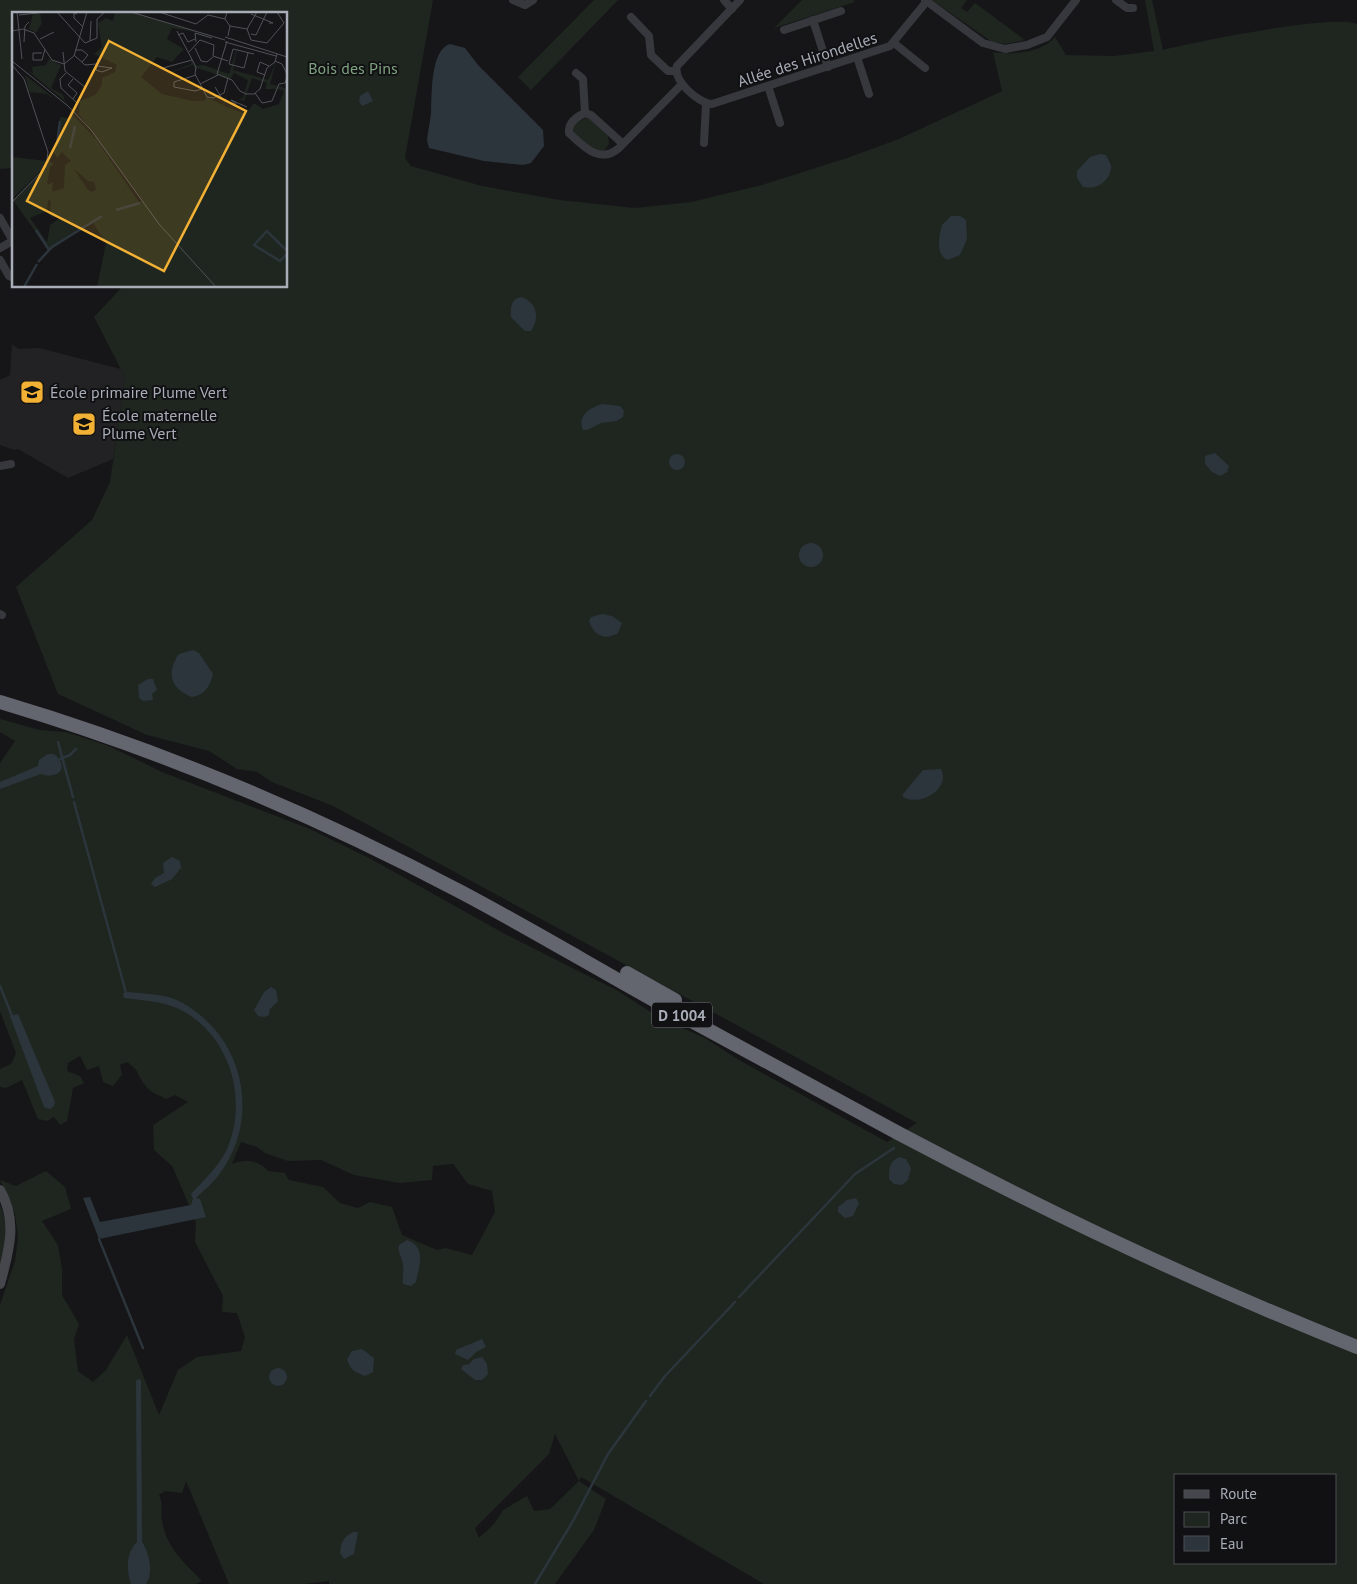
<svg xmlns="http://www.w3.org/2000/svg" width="1357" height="1584" font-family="'PT Sans',sans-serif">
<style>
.built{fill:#222225}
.green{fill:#1e261f;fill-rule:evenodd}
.water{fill:#2c353c}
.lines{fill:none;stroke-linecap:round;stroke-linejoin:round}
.stream{stroke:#2c353c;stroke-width:2.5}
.street{stroke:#37383d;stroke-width:8}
.secondary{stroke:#45474d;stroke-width:10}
.highway{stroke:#63666e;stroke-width:14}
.labels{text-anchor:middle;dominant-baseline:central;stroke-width:4;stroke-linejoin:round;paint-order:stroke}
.shield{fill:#111113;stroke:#7b7e86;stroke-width:1}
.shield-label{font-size:15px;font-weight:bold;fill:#a8adb8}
.street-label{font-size:16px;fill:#a8adb8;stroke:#111113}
.park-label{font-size:16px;fill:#7fa381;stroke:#111113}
.poi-label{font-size:16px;fill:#a8adb8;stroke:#111113;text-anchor:start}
.inset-river{fill:none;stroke:#2c353c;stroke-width:2.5}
.inset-road{fill:none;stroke:#505258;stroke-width:1}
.view{fill:#f2b134;fill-opacity:0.15;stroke:#f2b134;stroke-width:2.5}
.inset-edge{fill:none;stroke:#a8adb8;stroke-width:2.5}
</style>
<rect width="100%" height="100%" fill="#161618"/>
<!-- built -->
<polygon class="built" points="12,344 18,349 39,348 121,369 125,377 113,459 68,478 18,449 14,450 0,445 0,380 10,375"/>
<!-- green -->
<g class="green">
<path d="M0 0H433L405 158 411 166 482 186 560 200 635 208 691 202 762 185 847 158 899 139 1002 91 993 52C1012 55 1042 53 1055 37L1066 55 1114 56 1154 51 1145 0H1152L1163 50C1195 42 1332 14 1357 24V1584H764L581 1477 579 1481 606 1499 594 1530 555 1584H329V1581L305 1584H229L186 1481 182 1493 165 1491 159 1495C164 1505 160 1511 162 1521 167 1549 184 1562 202 1581L196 1584H0V1305L15 1261 18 1237 15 1214 0 1180 16 1186 46 1171 65 1187 71 1209 42 1221 58 1245 62 1269V1295L79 1324 74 1339 78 1371 93 1382 106 1370 127 1335 159 1415 178 1370 197 1357 241 1351 245 1337 237 1313 222 1312 223 1296 195 1242 196 1223 183 1191 172 1166 154 1150 153 1125 188 1102 175 1095 166 1099C159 1095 149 1092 145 1085 137 1075 140 1071 127 1062L120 1065 122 1075 113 1086 103 1082 99 1066 87 1070 80 1056 68 1063 67 1071 80 1076 84 1083 73 1088 67 1121 60 1125 54 1117 47 1121 38 1119 22 1080 6 1088 0 1087V1069L11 1064 16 1053 0 1011V763L15 741 0 732V719L40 730 66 732 109 746 162 772 310 829 371 859 505 934 618 991 660 1018 705 1038 739 1060 887 1142 917 1123 333 806 272 782 257 772 237 769 209 751 147 735 58 694 16 587 92 520 110 482 125 377 94 317 123 286H286V14H14V168L0 169ZM241 1142 257 1147 265 1153 288 1161 321 1160 354 1175 399 1183 432 1180 433 1166 453 1164 468 1184 492 1191 495 1212 472 1255 446 1248 437 1250 402 1235 392 1207 370 1202 358 1208 340 1203 323 1187 289 1180 285 1173 268 1171C259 1160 245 1159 232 1164ZM555 1434 579 1481 550 1509 534 1511 527 1496 503 1510 494 1524 479 1538 475 1528 549 1454ZM1176 1475H1336V1563H1176Z"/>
<polygon points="594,0 618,0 531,90 518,77"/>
<polygon points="802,0 853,0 855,2 774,28"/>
<polygon points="932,0 967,0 961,8 967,12 975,3 1025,40 1006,44 992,42"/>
<polygon points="586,118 589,118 608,136 609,144 604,151 596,152 572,132 574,124"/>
<path d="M0 1205C10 1226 5 1245 0 1267Z"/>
</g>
<!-- water -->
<g class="water">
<path d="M450 44 465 48 478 65 543 130 544 146 531 163 523 165 484 161 429 148 427 140C428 131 430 122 431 113 432 95 430 50 450 44Z"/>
<polygon points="368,91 373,101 362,106 359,102 360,96"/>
<path d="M1100 154 1106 155 1111 165C1112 180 1096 191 1083 187L1077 178V171L1090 157Z"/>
<path d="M951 216H960L966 220 967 239 960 255 948 260C935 255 939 236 942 225Z"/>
<path d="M521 297C537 302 540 318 531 331H525L511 317C510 308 511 299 521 297Z"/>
<path d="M602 404 620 406 624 411 623 417 617 421 601 423 587 430H583C577 415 590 408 602 404Z"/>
<polygon points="1215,453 1229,466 1227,472 1220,476 1212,472 1205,464 1205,456"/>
<circle cx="677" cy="462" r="8"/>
<circle cx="811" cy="555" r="12"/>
<path d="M602 614 612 616 622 623 618 633C605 641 594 636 589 621L591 617Z"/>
<path d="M193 650 199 653 213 674C210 686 205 695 192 697 170 689 166 672 179 654Z"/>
<polygon points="148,679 153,679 157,690 152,694 153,700 143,701 139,698 138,685"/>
<path d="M48 754H54C70 767 59 780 41 774L0 789V782L38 766 39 760Z"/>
<path d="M941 769C951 789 920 807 903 797V794L923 770Z"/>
<polygon points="172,857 180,861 181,868 172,879 155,887 151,884 155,878 164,873 163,863"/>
<polygon points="271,987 276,990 278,1001 270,1009 269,1015 264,1017 258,1016 254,1010 264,992"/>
<path d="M129 992C146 994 166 994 181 1002 245 1037 262 1119 218 1176 212 1184 203 1191 196 1198L200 1199 206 1217 99 1239 83 1198 90 1197 100 1222 191 1205 193 1199 191 1194C204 1180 219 1166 227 1149 249 1098 229 1032 177 1008 160 1001 141 1000 124 998L123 993Z"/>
<polygon points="18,1014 55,1102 54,1106 50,1109 44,1107 10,1016"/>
<path d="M899 1157 906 1159 911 1168 908 1180 902 1185 894 1184 889 1179C889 1167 889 1163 899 1157Z"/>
<polygon points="856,1198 859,1203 853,1216 845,1218 838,1212 838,1207 847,1200"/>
<path d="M407 1240C427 1247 419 1266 416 1282L411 1286 403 1284C402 1277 404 1272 403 1266 403 1258 397 1253 399 1245Z"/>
<polygon points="482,1339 486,1347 476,1352 468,1360 455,1354 456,1350"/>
<path d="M362 1349 374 1358 373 1372 365 1376C355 1372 350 1370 347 1359L352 1351Z"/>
<polygon points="482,1357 487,1364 488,1374 482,1380 475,1380 461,1369 463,1365 469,1364 474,1359"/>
<circle cx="278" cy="1377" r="9"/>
<path d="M138 1379 141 1380 142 1542C149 1552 154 1573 146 1584H131C126 1569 126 1553 137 1542L136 1381Z"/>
<path d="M353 1532H358L354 1554 344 1559 340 1553C341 1542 343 1537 353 1532Z"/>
</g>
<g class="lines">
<!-- stream -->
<g class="stream">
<polyline points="58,742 73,797"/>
<polyline points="60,759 70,755 76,749"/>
<polyline points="74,802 126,993"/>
<polyline points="0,986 12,1016"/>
<polyline points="99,1239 143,1348"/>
<polyline points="739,1297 855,1174 894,1148"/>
<polyline points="650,1396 665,1376 735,1302"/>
<polyline points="535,1584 573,1521 608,1454 646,1401"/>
</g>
<!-- street -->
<g class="street">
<polyline points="513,0 525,5 533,0"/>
<polyline points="724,0 732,9"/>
<path d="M740 0 677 66C673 81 698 103 712 104L890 46 927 1"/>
<polyline points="925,0 983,43 1005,49 1027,45 1047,37 1076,0"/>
<polyline points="1116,0 1127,8 1133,8"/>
<polyline points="631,17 649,36 651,55 668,71 675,71"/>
<polyline points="813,20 828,67"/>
<polyline points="784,30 841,11"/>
<polyline points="894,43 925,68"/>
<polyline points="857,57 869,94"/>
<polyline points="576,73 583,79 585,113"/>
<polyline points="768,86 780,123"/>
<polyline points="704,143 706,104"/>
<path d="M623 144 591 115 585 113C576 117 568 123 569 133 583 146 600 165 619 148L682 84"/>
<polyline points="0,218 13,241"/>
<polyline points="0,248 14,240"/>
<polyline points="0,260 9,276 14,278"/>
<polyline points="0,466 11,464"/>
<polyline points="0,614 2,615"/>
</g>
<!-- secondary -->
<path class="secondary" d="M0 1190C18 1221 9 1251 0 1284"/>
<!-- highway -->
<g class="highway">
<path d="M0 702C158 749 315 815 461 892 546 937 627 987 712 1032 774 1065 836 1100 898 1133 1047 1212 1201 1285 1357 1347"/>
<polyline points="627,973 675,1000"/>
</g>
</g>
<!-- icons -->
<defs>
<g id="school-square" transform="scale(1.25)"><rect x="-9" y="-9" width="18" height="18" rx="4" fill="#f2b134" stroke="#111113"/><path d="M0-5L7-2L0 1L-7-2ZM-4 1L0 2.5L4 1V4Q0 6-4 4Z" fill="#111"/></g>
</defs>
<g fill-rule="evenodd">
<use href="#school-square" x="32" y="392"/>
<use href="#school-square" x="84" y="424"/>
</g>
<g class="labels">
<!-- shield labels -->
<rect class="shield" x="652" y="1002.5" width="60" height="25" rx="4"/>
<g class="shield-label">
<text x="682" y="1015">D 1004</text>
</g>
<!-- street labels -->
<g class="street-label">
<text transform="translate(807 59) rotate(-18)">Allée des Hirondelles</text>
</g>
<!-- park labels -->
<g class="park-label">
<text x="353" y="68">Bois des Pins</text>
</g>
<!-- poi labels -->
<g class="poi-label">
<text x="50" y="392">École primaire Plume Vert</text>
<text x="102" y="415">École maternelle<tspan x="102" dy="18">Plume Vert</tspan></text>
</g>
</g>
<!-- overview -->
<g transform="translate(12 12)">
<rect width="275" height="275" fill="#161618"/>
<path d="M103 0H119L183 20 160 16 155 27 172 37 160 50 145 45 129 65 150 82 180 89H193L194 85 211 93 217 73 212 94 234 102 242 91 251 97 267 92 272 79 266 77 267 74 275 77V275H85L94 231 80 209 37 239 1 188 33 157 36 148 42 152 38 155 35 173 41 170 40 180 52 176 53 153 59 149 50 140 45 146 40 138 44 136 48 105 58 106V100L85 128 127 190 131 189 67 102 68 89 83 83 90 73V66L103 60 105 53 82 42 90 35 86 11 94 6 101 9ZM62 157 76 169 82 170 84 177 80 180 76 178ZM36 188 39 189 38 204 48 206 38 213 35 230 18 206 35 199ZM21 2H28L30 11 24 21 17 17ZM226 33 221 58 256 68 264 50 258 72 266 74 265 77H253L255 71 240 66 232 89 226 87 231 86 236 68 222 61 218 67 185 56 184 59 181 53 146 65 179 52 180 48 183 54 191 53 217 62ZM37 47 49 53 39 76 51 83 53 89 16 59 21 61 20 55 34 53ZM13 63 42 86 43 87 35 82 17 80ZM0 145 35 149 33 155 0 187Z" fill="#1e261f" fill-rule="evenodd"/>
<path class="inset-river" d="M45 132 48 109M58 136 63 114M104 198 128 191M24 218 37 238M275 239 255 219 242 233 268 249 275 242M26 250 40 235 90 204M12 275 25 252"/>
<path class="inset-road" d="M5 0 10 47M45 0 73 31 85 26V7L93 0M119 0 213 28M147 0 184 12 196 3 213 7M215 0 213 7 218 14 216 24M65 2 62 1V6L70 14M239 2 261 11H257M7 3 35 0M218 14 235 17M235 17 239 28 255 31 272 11 265 0M235 17 245 0M0 19 11 17 22 21 40 48 52 52 62 44 75 0M165 19 184 55 183 62 195 85 201 86 212 81 216 66M239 22 244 23 255 0M166 23 171 21 176 30 183 27M213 25 275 45M28 27 42 20M78 29 79 9M215 29 205 62 220 68 228 79 234 82H242L248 77 255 56 263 50 265 42M12 30 13 14 17 10M184 30 183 21 200 26M213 30 264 44M183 36 189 49 195 50 201 45M63 38H70L76 43 70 50M51 40 53 59 74 76M177 40 188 28 202 33 201 44M30 41H21V48H30L33 37M236 41 232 56 217 52 221 37 242 42M62 43 73 53 84 52M201 44 216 49M0 49 56 94 79 118 147 212 204 275M263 49 270 52 275 62M0 53 12 67 36 140 34 155 0 190M85 54 100 56 90 60 84 58 86 47M151 56 180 48M54 61 48 67 49 76 65 91M184 63 162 70V75L183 79 190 77M253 63 245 60 248 50 257 54M188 72 206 63M203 75 211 88M243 81 250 91 260 89 267 72 273 71 275 65M61 87 65 81 56 73 61 67M224 92 219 88 235 95"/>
<path class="view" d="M97 29 234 99 152 259 15 189Z"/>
<rect width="275" height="275" class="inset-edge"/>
</g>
<!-- legend -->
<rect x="1174" y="1474" width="162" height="90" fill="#111113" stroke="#4d4f55"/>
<rect x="1184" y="1490" width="25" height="8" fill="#45474d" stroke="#4d4f55"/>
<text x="1220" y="1499" font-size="15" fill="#a8adb8">Route</text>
<rect x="1184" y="1512" width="25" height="15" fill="#1e261f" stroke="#4d4f55"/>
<text x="1220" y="1524" font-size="15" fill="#a8adb8">Parc</text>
<rect x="1184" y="1536" width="25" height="15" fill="#2c353c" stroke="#4d4f55"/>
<text x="1220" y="1549" font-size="15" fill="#a8adb8">Eau</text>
</svg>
